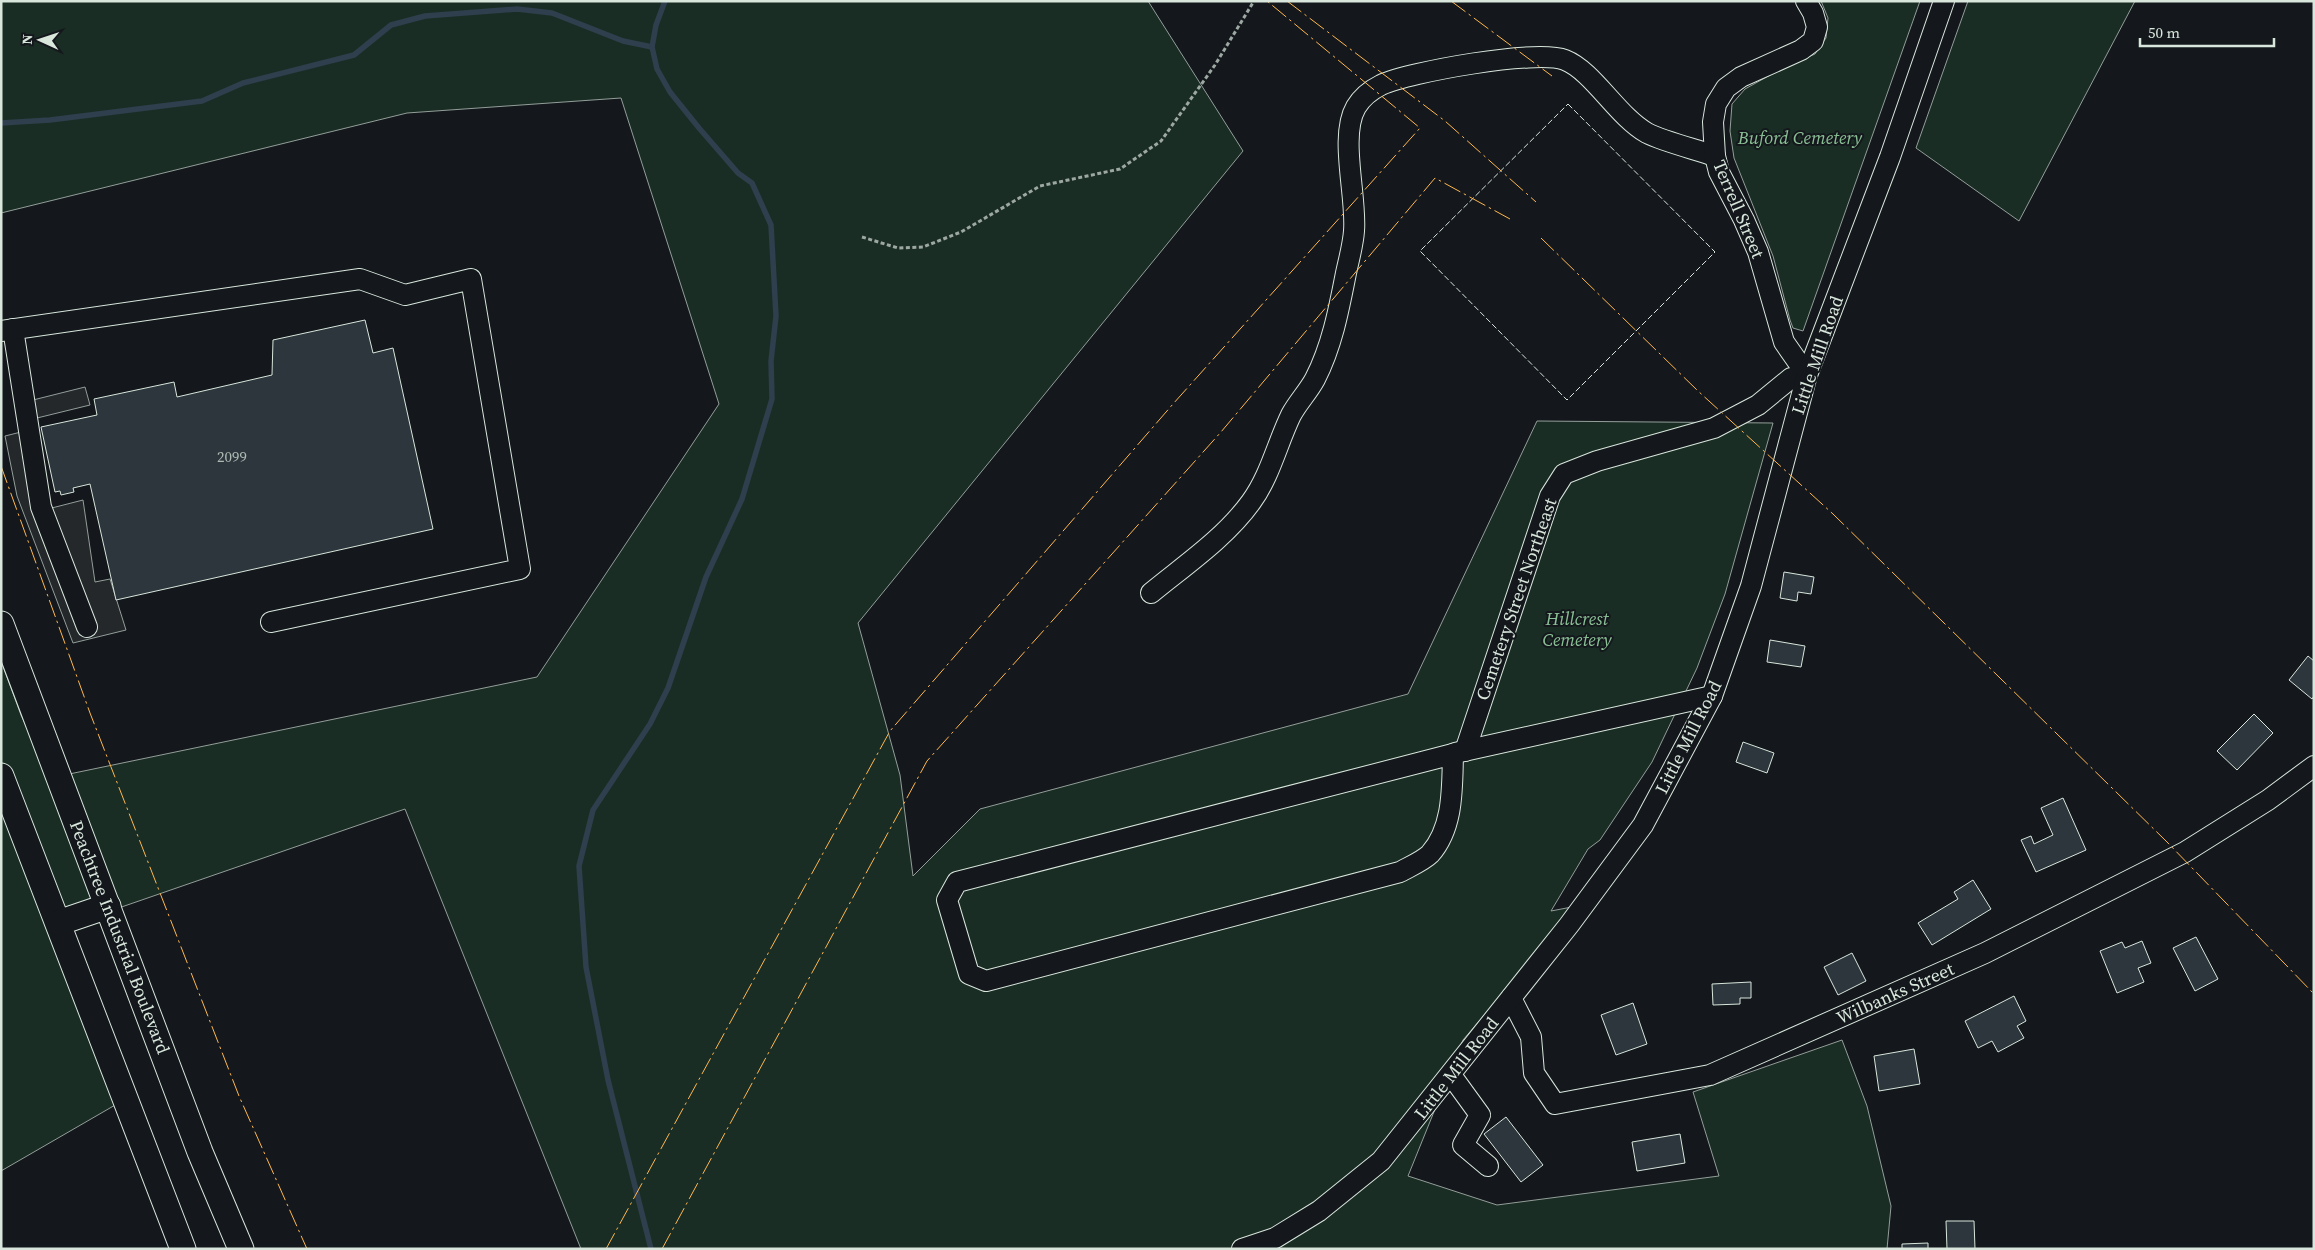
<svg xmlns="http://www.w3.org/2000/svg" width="2315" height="1250" font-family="'Source Serif 4',serif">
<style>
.green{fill:#1a2d24;stroke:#939e99}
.parking{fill:#24282b;stroke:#939e99}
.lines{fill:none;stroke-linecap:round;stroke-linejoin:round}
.stream{stroke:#2f3f4d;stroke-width:5.5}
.building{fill:#2c363c;stroke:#d8e6dc}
.minor-casing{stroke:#d8e6dc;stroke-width:22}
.major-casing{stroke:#d8e6dc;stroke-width:27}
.path{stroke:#9da8a2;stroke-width:3;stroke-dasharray:4 2.5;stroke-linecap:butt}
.minor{stroke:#14181c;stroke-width:20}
.major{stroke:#14181c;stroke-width:25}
.fence{stroke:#d8e6dc;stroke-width:1;stroke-dasharray:6 2.5;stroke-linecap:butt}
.power{stroke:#ffb74d;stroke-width:1;stroke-dasharray:18 4 2.5 4;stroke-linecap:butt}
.labels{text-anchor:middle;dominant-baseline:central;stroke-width:4;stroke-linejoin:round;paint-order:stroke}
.number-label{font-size:15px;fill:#adbab4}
.park-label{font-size:18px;font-style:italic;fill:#8ac095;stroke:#14181c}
.street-label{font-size:18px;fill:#d8e6dc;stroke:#14181c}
</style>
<rect width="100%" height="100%" fill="#14181c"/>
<!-- green -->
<g class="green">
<polygon points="1,1 1148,1 1243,151 858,623 900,775 913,876 980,809 1408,694 1537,421 1773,423 1725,594 1697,668 1652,762 1600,840 1588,849 1551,911 1577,906 1463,1040 1408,1176 1497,1205 1719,1176 1693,1092 1842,1040 1867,1106 1891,1206 1887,1249 581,1249 405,809 55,930 129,1097 1,1171 1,661 21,715 50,778 537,677 719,404 621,98 407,113 1,213"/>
<polygon points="1821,1 1920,1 1803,331 1793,328 1790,320 1773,256 1734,158 1730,131 1732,104 1745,89 1781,69 1815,54 1826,38 1828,18"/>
<polygon points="1968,1 2135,1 2019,221 1916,148"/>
</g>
<!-- parking -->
<g class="parking">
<polygon points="85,387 90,405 33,419 29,401"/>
<polygon points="21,432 40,511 83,500 95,582 110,579 126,630 73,643 17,496 5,436"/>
</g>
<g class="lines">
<!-- stream -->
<g class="stream">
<polyline points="1,123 50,120 202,101 243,83 354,55 391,25 425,16 517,9 552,13 623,41 652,47"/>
<polyline points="651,1249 608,1080 586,967 579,866 593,810 650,724 668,688 706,577 742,499 772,399 771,361 776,316 771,225 752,183 738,173 699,128 670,92 657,69 652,47 656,25 665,1"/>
</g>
</g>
<!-- building -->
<g class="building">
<polygon points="365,320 373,353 393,348 433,529 116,600 90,484 73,488 74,492 61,495 60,491 55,492 41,427 97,415 94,399 174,382 177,397 272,375 273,340"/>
<polygon points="1784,572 1814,577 1811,594 1798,592 1797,601 1780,598"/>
<polygon points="1770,640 1805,646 1801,667 1767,662"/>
<polygon points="2308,656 2314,661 2314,696 2312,699 2289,680"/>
<polygon points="2254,714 2273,733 2237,770 2217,751"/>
<polygon points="1743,742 1774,753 1767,773 1736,762"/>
<polygon points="2063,798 2086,850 2036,872 2021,840 2031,836 2034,844 2053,835 2041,808"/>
<polygon points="1973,880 1991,909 1932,945 1918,923 1958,899 1954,892"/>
<polygon points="2196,937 2218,979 2195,991 2173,948"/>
<polygon points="2142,941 2151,963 2138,968 2144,982 2117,993 2100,951 2122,942 2125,948"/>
<polygon points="1852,953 1866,981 1838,995 1824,967"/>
<polygon points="1751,982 1751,998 1740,998 1740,1004 1713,1005 1712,984"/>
<polygon points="2014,996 2026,1021 2017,1026 2024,1038 1998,1052 1992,1041 1978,1048 1965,1021"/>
<polygon points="1633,1003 1647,1044 1616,1055 1601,1015"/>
<polygon points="1914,1049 1920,1084 1879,1091 1874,1056"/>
<polygon points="1506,1117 1543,1165 1521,1182 1484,1134"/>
<polygon points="1680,1134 1685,1163 1637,1171 1632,1142"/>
<polygon points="1946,1221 1974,1221 1975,1249 1947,1249"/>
<polygon points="1928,1243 1928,1249 1902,1249 1902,1244"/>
</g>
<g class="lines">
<!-- minor casing -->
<g class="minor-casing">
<g id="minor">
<polyline points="13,329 41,507 87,627"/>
<polyline points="1,331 360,279 405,295 471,279 520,569 271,622"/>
<path d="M1151 593C1185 565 1225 538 1251 502 1270 476 1277 444 1291 415 1298 402 1308 392 1315 379 1332 346 1339 309 1346 273 1349 259 1353 245 1354 231 1357 197 1339 136 1356 107 1362 97 1371 90 1381 85 1409 72 1537 49 1565 60 1593 71 1617 116 1647 133 1665 142 1695 149 1715 156"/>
<polyline points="1465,751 1550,496 1564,474 1597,461 1714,428 1758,405 1791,378 1807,375 1784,342 1758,252 1744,220 1719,172 1715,156 1713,122 1716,104 1726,88 1741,77 1801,50 1813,41 1817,27 1813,13 1806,1"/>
<polyline points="1455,753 1712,696"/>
<path d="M1453 754C1452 787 1454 827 1430 854 1423 861 1409 867 1400 872L986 981 969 974 947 900 957 882Z"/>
<polyline points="1511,998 1531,1037 1534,1073 1555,1104 1710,1075 1985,953 2185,852 2268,800 2314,766"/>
<polyline points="1451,1075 1480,1115 1463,1145 1488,1166"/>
<polyline points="1242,1249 1275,1238 1319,1211 1381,1161 1569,925 1643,825 1712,696 1751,586 1807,375 1890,157 1944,1"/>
</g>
</g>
<!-- major casing -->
<g class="major-casing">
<g id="major">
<polyline points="1,624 200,1152 241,1249"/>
<polyline points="1,776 183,1249"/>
<polyline points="58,923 108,906"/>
</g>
</g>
<!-- path -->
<polyline class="path" points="862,237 898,248 923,247 961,232 1040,186 1120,169 1161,141 1215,65 1254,1"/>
<!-- minor -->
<use href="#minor" class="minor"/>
<!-- major -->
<use href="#major" class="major"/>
<!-- fence -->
<polygon class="fence" points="1568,104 1715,252 1567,400 1420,251"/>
<!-- power -->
<g class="power">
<polyline points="1287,1 1445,121 1536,202"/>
<polyline points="1451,1 1552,76"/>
<polyline points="1541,238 1698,391 1833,514 2167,842 2314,994"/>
<polyline points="1,466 90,713 239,1096 307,1249"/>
<polyline points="606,1249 890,731 1173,404 1420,128 1267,1"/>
<polyline points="662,1249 927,761 1221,432 1435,178 1510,219"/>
</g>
</g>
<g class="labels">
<!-- number labels -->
<g class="number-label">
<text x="232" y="456">2099</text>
</g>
<!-- park labels -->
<g class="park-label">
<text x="1800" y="137">Buford Cemetery</text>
<text x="1577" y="618">Hillcrest<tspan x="1577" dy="21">Cemetery</tspan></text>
</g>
<!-- street labels -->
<g class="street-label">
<text transform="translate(1739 209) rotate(67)">Terrell Street</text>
<text transform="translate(1817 355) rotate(-71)">Little Mill Road</text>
<text transform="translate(1516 599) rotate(-71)">Cemetery Street Northeast</text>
<text transform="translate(1688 737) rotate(-63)">Little Mill Road</text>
<text transform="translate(120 937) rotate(69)">Peachtree Industrial Boulevard</text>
<text transform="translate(1895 993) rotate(-24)">Wilbanks Street</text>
<text transform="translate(1456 1068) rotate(-52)">Little Mill Road</text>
</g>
</g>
<!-- border -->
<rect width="2315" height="1250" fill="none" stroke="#d8e6dc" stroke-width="5"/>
<!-- north arrow -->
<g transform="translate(40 40) rotate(273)" stroke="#14181c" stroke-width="4" paint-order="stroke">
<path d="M0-4L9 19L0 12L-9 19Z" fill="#d8e6dc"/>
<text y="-8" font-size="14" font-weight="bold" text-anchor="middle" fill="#d8e6dc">N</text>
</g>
<!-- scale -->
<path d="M2140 38v8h134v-8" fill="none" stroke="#d8e6dc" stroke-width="2.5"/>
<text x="2148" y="38" font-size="15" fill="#d8e6dc" stroke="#14181c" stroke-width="4" paint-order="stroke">50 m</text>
</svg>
